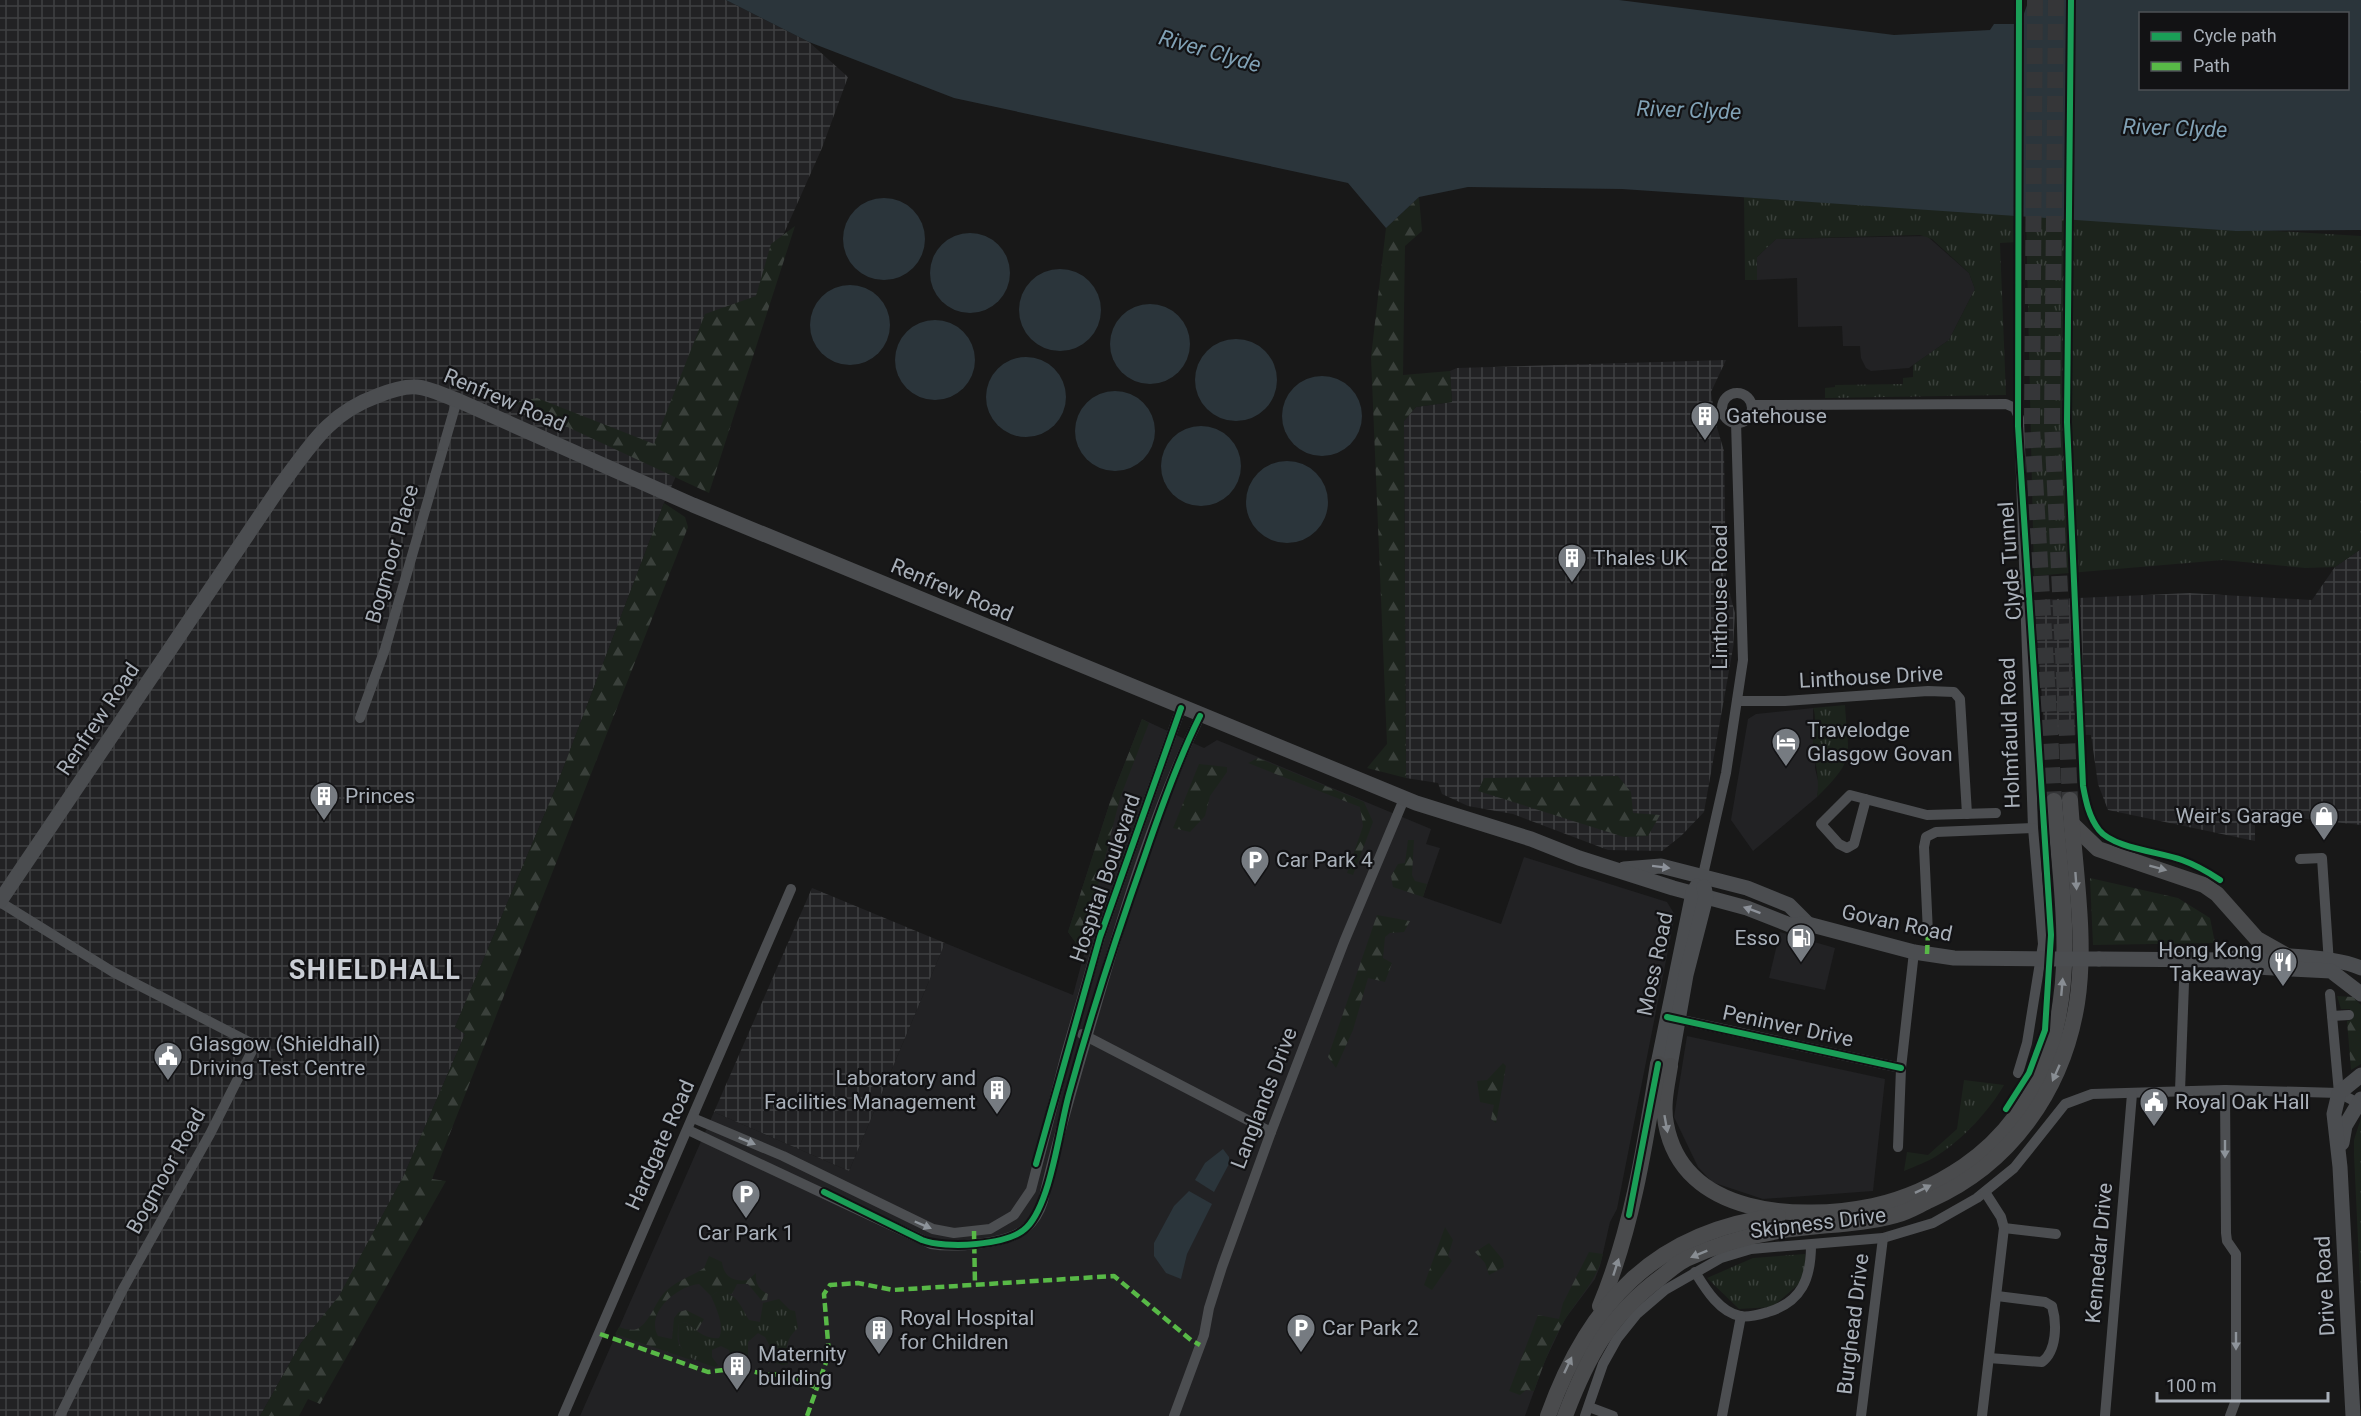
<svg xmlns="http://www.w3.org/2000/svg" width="2361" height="1416" font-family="Roboto,sans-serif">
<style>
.built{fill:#222224}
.industrial{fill:url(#industrial-grid)}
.grass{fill:url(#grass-tufts)}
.forest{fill:url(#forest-firs)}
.water{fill:#2b353b;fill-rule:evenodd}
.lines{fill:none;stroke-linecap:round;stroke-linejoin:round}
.primary-tunnel{stroke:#353638;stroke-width:16;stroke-dasharray:16 8;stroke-linecap:butt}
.street{stroke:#4c4e51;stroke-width:10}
.secondary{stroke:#4b4d50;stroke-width:15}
.primary{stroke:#4a4b4d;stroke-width:16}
.secondary-bridge{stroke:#4b4d50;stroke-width:15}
.quiet{stroke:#58b947;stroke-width:4.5;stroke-dasharray:9 4.5;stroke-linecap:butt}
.cycleway-casing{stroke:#121214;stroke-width:10}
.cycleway{stroke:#1a9f57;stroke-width:6}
.oneway{fill:#8d929a}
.oneway2{fill:#888d93}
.oneway3{fill:#8d939a}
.labels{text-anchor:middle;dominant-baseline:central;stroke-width:4.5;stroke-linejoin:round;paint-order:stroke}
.street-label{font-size:21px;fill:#a9b0b9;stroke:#121214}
.poi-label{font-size:21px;fill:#a9b0b9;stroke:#121214;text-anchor:start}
.water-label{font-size:22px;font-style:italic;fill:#80a1b5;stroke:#121214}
.district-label{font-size:27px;font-weight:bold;letter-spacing:1.5px;fill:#caced5;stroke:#121214}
</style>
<defs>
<pattern id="industrial-grid" width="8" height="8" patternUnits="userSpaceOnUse" patternTransform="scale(1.5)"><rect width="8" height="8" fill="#222224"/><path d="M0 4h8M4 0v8" fill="none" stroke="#3f4042"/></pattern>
<pattern id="grass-tufts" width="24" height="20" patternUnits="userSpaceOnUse" patternTransform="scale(1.5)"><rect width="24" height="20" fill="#1c231c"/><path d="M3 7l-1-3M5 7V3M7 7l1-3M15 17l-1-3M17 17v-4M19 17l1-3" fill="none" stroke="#3a403b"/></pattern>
<pattern id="forest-firs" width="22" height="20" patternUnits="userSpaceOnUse" patternTransform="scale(1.5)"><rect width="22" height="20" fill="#1c231c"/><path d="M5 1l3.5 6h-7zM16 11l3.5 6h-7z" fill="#3a403b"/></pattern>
</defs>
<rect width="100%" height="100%" fill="#181818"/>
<!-- built -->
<g class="built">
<polygon points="1927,236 1969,273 1975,289 1949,340 1909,368 1871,371 1866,368 1861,358 1860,346 1843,346 1842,326 1798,327 1797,278 1757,280 1757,257 1776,239"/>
<polygon points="1813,708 1813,746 1816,757 1815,768 1819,785 1817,797 1753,851 1731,820 1748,719 1756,714"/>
<polygon points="1142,719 1204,748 1217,740 1431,829 1426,844 1440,848 1423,897 1501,924 1524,857 1667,902 1675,915 1617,1209 1610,1222 1600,1266 1595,1279 1565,1319 1545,1361 1525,1416 580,1416 714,1112 849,1171 945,943 1073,995 1084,954 1068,932 1112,796"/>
<polygon points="1780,932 1835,948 1825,990 1769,978"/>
<polygon points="1687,1036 1885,1079 1873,1191 1763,1199 1712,1182 1698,1167 1674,1117"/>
</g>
<!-- industrial -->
<g class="industrial">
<polygon points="0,0 726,0 809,42 848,77 822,148 664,503 556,787 455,1027 465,1034 404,1175 339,1297 301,1343 260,1416 0,1416"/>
<polygon points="1726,360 1711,392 1716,424 1724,451 1726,579 1735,613 1733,648 1704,812 1681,836 1662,851 1608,850 1513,814 1468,806 1442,794 1438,783 1406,778 1404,421 1416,407 1452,402 1450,371 1457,368"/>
<polygon points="2361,549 2361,825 2306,819 2255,824 2255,841 2108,810 2098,784 2091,735 2045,734 2034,600 2189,593 2312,600 2335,567"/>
<polygon points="812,888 945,943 849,1171 714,1112"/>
</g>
<!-- grass -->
<g class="grass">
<polygon points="1744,197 2016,215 2018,242 2000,243 2006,395 1825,398 1825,388 1835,387 1835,385 1903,384 1903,378 1913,377 1913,365 1949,340 1975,289 1969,273 1932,239 1920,235 1776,239 1757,257 1757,280 1745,280"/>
<polygon points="2026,216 2361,236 2361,549 2335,567 2305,568 2223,560 2034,576"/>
<path d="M1845 705C1848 758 1857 757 1817 797 1820 780 1815 762 1813 746 1812 733 1818 719 1813 708Z"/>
<path d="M1964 1080 2004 1085C1989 1111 1964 1138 1938 1155 1928 1162 1915 1166 1904 1171L1907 1152 1928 1155 1957 1129Z"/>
<polygon points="2361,1118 2361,1303 2354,1155 2354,1140"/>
<polygon points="1805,1254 1806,1278 1772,1307 1739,1309 1707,1278 1753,1258"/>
<path d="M717 1292C736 1291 740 1305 749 1320L760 1322 763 1303 779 1299 790 1310 795 1311 798 1328C786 1338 785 1349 788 1364L783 1365 772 1362 771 1348 765 1337 758 1333 748 1342V1361L742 1364 731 1361 729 1350 721 1346 712 1350V1357L718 1365 715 1367C690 1359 675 1354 679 1324L686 1322C694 1330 707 1340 719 1338 725 1325 716 1308 711 1296Z"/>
</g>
<!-- forest -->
<g class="forest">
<polygon points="1419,197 1422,231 1405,246 1403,375 1450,371 1452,402 1416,407 1404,421 1406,778 1367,768 1387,744 1371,357 1386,228"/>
<polygon points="795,226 709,493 516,403 537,398 654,444 705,314 756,296 771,244"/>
<polygon points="664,503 685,517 688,527 432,1179 446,1181 320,1404 308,1399 299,1416 260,1416 301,1343 339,1296 404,1175 465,1034 455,1027 556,787"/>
<polygon points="1142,719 1149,723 1120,798 1096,893 1081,937 1084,954 1068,932 1112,796"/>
<polygon points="1258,758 1364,802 1373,822 1353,875 1347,873 1363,826 1360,807 1248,763"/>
<polygon points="1199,764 1227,767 1227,772 1210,796 1205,816 1190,832 1173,828"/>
<polygon points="1618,776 1631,792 1633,813 1660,815 1648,836 1624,837 1478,791 1484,778"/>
<polygon points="1408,840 1414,840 1412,875 1415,881 1427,884 1423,897 1393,887 1391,876 1398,864 1405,863"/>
<polygon points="2090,878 2178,898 2210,918 2215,943 2093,945"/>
<polygon points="1377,915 1410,921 1404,932 1390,933 1385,937 1383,958 1392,963 1385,982 1368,978 1353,1030 1336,1068 1328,1057"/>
<polygon points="2337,996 2353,997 2361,1005 2361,1064 2351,1070 2347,1021 2351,1020 2350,1009 2341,1009"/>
<polygon points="1503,1063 1506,1066 1496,1123 1491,1119 1494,1105 1480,1102 1477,1081 1487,1080"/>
<polygon points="1445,1227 1453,1240 1448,1256 1452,1261 1432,1290 1424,1285"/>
<polygon points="1489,1243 1503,1260 1504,1267 1489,1275 1485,1263 1475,1252"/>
<path d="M1589 1252 1603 1254C1597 1280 1580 1296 1566 1318 1552 1340 1543 1366 1534 1391L1526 1390 1520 1395 1509 1391 1538 1315 1559 1319 1563 1303Z"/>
<path d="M709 1256 722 1262C724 1277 733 1282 748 1280L756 1273C755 1283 759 1290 768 1294L767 1300 762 1301 748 1284H737L732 1294 717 1292 711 1296 699 1284C677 1286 645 1313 658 1336L672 1339 674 1318 679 1312 686 1310 704 1319 697 1331 686 1322 679 1324C675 1347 680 1346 694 1361L615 1334 619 1327C624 1329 631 1331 637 1329 650 1323 655 1302 665 1292 677 1280 691 1277 704 1268Z"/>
</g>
<!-- water -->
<g class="water">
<path d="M726 0H1619L1894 35 1990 30 1994 24H2020L2029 0H2361V230L2236 231 1622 189 1468 187 1419 197 1386 228 1348 183 954 98 809 42ZM2140 14H2348V88H2140Z"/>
<circle cx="884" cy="239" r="41"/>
<circle cx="970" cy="273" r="40"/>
<circle cx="1060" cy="310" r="41"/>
<circle cx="850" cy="325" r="40"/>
<circle cx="1150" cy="344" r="40"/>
<circle cx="935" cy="360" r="40"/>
<circle cx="1236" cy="380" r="41"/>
<circle cx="1026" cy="397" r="40"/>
<circle cx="1322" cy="416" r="40"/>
<circle cx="1115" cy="431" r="40"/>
<circle cx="1201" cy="466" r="40"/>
<circle cx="1287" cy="502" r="41"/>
<polygon points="1223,1149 1229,1157 1229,1164 1214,1192 1195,1180 1205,1163"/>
<polygon points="1189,1191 1212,1204 1187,1254 1181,1279 1166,1273 1154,1256 1154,1243 1174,1206"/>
</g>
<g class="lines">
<!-- primary-tunnel -->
<g class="primary-tunnel">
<polyline points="2035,0 2032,427 2054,801"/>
<polyline points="2056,0 2052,424 2070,800"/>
</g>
<!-- street -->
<g class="street">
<circle cx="1737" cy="408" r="15"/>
<polyline points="1752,405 2006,404 2015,408 2019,418 2033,828 2043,944 2027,1043 2018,1073"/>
<polyline points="1737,701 1785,701 1928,691 1954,692 1960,699 1967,814"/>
<polyline points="360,718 385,649 457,400"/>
<polyline points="1866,799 1854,844 1847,848 1839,844 1821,824 1850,795 1927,815 1996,813"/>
<polyline points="2300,859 2322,858 2329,964"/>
<polyline points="1703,875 1726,773 1743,660 1736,422"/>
<polyline points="0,902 113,972 255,1045 210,1134 123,1289 60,1416"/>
<polyline points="1928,933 1924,847 1926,837 1936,832 2033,828"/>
<polyline points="2330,994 2339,1093"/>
<polyline points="2332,1016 2349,1015"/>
<polyline points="1673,1018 1901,1068"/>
<polyline points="1082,1034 1271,1132"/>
<polyline points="2225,1090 2226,1233 2227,1241 2236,1254 2236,1400 2230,1416"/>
<polyline points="2180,1091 2184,983"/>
<polyline points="693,1118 783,1156 933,1229 954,1233 990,1229 1014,1215 1031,1190 1066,1054 1100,937 1181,708"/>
<path d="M688 1130 931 1244C953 1248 1008 1244 1026 1228 1034 1221 1040 1211 1043 1201 1058 1134 1078 1069 1097 1003 1125 906 1156 807 1200 716"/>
<polyline points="1898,1147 1901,1068 1914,952"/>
<polyline points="2004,1228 2056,1234"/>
<path d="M1695 1272C1705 1288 1719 1312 1740 1316 1748 1318 1761 1314 1768 1312 1802 1302 1811 1278 1811 1245"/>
<path d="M1989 1358 2042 1362C2057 1351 2057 1323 2052 1306L2045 1302 1997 1296"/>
<polyline points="1589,1407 1613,1416"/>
<polyline points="563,1416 791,889"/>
<polyline points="1174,1416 1204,1335 1209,1308 1222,1267 1271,1132 1344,942 1404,799"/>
<polyline points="1585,1416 1603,1364 1617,1339 1637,1314 1665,1290 1721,1258 1751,1249 1883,1238 1933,1223 1977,1198 2014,1168 2065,1104 2092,1094 2225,1090 2339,1093 2358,1103"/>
<polyline points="1722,1416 1741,1316"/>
<polyline points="1861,1416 1883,1238"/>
<polyline points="1982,1416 2004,1228 2001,1217 1985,1192"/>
<polyline points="2105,1416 2132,1094"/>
</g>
<!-- secondary -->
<g class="secondary">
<polyline points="1624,869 1661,866 1747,888 1789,905 1808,924"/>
<path d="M0 901 281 485C310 446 329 413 377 396 389 391 404 386 417 387 430 388 445 396 457 400L693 505 1416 803 1531 839 1579 858 1673 888 1747 908 1790 925 1808 924 1914 952 1954 958 2052 959"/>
<path d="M2099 959 2227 960C2254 951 2334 956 2361 968"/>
<polyline points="2232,963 2236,966 2331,971 2361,994"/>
<polyline points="1658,1064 1693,893 1697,886"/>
<polyline points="1670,1066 1686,975 1706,897 1704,887"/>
<polyline points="2342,1143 2345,1126 2361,1099"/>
<polyline points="2353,1416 2340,1167 2334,1114 2339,1093 2361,1075"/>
</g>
<!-- primary -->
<g class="primary">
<polyline points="2071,823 2098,849 2204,885 2217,894 2257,939 2287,956"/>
<path d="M1670 1066C1667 1085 1662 1105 1666 1124 1683 1217 1799 1221 1873 1206 1905 1199 1936 1185 1964 1166 2003 1140 2035 1097 2049 1052 2076 972 2061 884 2054 801"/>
<path d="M1600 1306C1632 1230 1645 1145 1658 1064"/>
<path d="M1548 1416C1588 1304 1655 1231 1778 1216"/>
<path d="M1565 1416C1587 1358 1609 1316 1660 1278 1668 1272 1676 1264 1686 1259 1714 1246 1743 1237 1773 1232 1814 1224 1856 1226 1896 1215 1908 1212 1919 1205 1930 1200 2011 1164 2063 1090 2077 1003 2087 939 2074 865 2070 800"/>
</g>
<!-- secondary-bridge -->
<polyline class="secondary-bridge" points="2052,959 2099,959"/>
<!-- quiet -->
<g class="quiet">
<polyline points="1927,954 1928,933"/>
<polyline points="974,1231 975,1285"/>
<polyline points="600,1334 708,1372 739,1368 768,1375 786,1374 817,1388"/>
<polyline points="807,1416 829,1354 824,1294 830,1285 858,1283 893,1290 1114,1276 1191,1340 1200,1345"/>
</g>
<!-- cycleway casing -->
<g class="cycleway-casing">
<g id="cycleway">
<path d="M2071 0 2067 422 2083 786C2086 802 2089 817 2099 830 2113 848 2160 852 2182 860 2196 865 2208 872 2220 880"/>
<polyline points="1667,1017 1901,1068"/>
<polyline points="2006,1109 2029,1073 2045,1030 2051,935 2018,426 2019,0"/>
<polyline points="1036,1164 1100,937 1181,708"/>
<path d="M824 1192 922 1240C945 1249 1009 1246 1027 1227 1051 1202 1059 1130 1069 1094 1091 1014 1117 934 1145 855 1161 808 1178 760 1200 716"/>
<polyline points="1629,1215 1658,1064"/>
</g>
</g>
<!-- cycleway -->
<use href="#cycleway" class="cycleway"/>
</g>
<!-- one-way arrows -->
<defs><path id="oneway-solid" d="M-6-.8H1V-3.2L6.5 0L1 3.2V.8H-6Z" transform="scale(1.5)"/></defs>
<g class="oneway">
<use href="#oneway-solid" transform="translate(1661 867) rotate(7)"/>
<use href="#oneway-solid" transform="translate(1752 910) rotate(-160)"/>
</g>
<g class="oneway2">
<use href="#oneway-solid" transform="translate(2158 868) rotate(15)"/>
<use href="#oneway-solid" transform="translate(2076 881) rotate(86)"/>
<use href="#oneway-solid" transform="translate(2062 987) rotate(-85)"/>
<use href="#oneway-solid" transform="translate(2056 1073) rotate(114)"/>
<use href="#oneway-solid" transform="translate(1666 1124) rotate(80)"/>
<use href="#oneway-solid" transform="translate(1923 1189) rotate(-26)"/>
<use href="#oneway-solid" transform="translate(1699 1254) rotate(158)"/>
<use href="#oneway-solid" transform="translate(1616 1267) rotate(-72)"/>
<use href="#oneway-solid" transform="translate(1568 1365) rotate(-65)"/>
</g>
<g class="oneway3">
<use href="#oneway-solid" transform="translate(747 1141) rotate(22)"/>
<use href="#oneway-solid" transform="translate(2225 1149) rotate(90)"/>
<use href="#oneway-solid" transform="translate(923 1225) rotate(23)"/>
<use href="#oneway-solid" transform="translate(2236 1341) rotate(90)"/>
</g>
<!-- icons -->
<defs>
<g id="building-pin" transform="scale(1.5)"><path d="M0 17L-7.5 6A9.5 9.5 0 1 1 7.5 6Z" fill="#767b81" stroke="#121214"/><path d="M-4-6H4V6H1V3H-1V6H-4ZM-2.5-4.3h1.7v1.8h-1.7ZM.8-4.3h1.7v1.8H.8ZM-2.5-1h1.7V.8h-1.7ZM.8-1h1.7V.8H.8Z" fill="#fff"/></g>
<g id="hotel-pin" transform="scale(1.5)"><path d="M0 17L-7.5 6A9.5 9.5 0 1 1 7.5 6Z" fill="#767b81" stroke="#121214"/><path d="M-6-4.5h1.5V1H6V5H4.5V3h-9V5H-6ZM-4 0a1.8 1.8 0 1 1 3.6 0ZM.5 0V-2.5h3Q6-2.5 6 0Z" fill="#fff"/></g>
<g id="shop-pin" transform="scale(1.5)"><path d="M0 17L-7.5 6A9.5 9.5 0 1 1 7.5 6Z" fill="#767b81" stroke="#121214"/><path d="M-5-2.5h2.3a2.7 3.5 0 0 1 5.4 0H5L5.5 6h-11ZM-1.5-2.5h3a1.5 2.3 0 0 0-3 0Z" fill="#fff"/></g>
<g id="parking-pin" transform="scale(1.5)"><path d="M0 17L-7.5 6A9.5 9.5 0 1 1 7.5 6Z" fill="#767b81" stroke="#121214"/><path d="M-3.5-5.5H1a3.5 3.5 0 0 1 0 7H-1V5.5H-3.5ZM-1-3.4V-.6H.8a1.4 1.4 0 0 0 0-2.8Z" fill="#fff"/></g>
<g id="fuel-pin" transform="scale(1.5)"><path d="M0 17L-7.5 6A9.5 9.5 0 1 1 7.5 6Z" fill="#767b81" stroke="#121214"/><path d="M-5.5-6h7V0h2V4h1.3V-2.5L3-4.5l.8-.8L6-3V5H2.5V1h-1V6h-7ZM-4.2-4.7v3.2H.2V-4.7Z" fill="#fff"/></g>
<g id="restaurant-pin" transform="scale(1.5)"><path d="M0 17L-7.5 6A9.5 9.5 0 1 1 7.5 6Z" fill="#767b81" stroke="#121214"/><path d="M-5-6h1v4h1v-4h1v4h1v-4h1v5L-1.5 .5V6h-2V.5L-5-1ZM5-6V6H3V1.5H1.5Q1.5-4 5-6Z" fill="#fff"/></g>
<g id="civic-pin" transform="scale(1.5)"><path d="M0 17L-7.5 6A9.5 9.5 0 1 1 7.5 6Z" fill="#767b81" stroke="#121214"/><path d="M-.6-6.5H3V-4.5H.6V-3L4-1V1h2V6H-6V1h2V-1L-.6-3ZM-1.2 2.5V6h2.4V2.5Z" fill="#fff"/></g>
</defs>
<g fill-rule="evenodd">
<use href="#building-pin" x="1705" y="416"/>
<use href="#building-pin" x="1572" y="558"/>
<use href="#hotel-pin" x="1786" y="742"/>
<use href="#building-pin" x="324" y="796"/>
<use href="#shop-pin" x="2324" y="816"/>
<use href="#parking-pin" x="1255" y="860"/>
<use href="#fuel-pin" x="1801" y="938"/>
<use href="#restaurant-pin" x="2283" y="962"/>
<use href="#civic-pin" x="168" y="1056"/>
<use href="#building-pin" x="997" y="1090"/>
<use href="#civic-pin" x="2154" y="1102"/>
<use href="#parking-pin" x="746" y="1194"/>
<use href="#parking-pin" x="1301" y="1328"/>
<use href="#building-pin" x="879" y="1330"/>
<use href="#building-pin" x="737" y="1366"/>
</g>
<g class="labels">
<!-- street labels -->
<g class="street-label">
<text transform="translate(505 400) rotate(23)">Renfrew Road</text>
<text transform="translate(392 554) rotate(-74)">Bogmoor Place</text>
<text transform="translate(2010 561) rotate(-94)">Clyde Tunnel</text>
<text transform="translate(952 590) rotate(23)">Renfrew Road</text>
<text transform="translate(1720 597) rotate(-90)">Linthouse Road</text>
<text transform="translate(1871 677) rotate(-3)">Linthouse Drive</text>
<text transform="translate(98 719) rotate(-56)">Renfrew Road</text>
<text transform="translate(2010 733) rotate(-92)">Holmfauld Road</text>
<text transform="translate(1105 878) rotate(-71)">Hospital Boulevard</text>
<text transform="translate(1897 923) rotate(12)">Govan Road</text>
<text transform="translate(1655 964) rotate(-78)">Moss Road</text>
<text transform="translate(1788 1026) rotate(12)">Peninver Drive</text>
<text transform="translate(1264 1098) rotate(-69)">Langlands Drive</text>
<text transform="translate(660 1145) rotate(-66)">Hardgate Road</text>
<text transform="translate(166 1171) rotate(-61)">Bogmoor Road</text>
<text transform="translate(1818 1223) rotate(-7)">Skipness Drive</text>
<text transform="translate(2099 1253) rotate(-85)">Kennedar Drive</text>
<text transform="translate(2325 1286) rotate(-93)">Drive Road</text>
<text transform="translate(1853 1324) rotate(-83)">Burghead Drive</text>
</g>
<!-- poi labels -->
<g class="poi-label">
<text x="1726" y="416">Gatehouse</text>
<text x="1593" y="558">Thales UK</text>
<text x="1807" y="730">Travelodge<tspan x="1807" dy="24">Glasgow Govan</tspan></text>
<text x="345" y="796">Princes</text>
<text x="2303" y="816" text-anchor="end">Weir's Garage</text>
<text x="1276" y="860">Car Park 4</text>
<text x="1780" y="938" text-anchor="end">Esso</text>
<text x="2262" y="950" text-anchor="end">Hong Kong<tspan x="2262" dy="24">Takeaway</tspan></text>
<text x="189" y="1044">Glasgow (Shieldhall)<tspan x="189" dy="24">Driving Test Centre</tspan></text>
<text x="976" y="1078" text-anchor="end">Laboratory and<tspan x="976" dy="24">Facilities Management</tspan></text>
<text x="2175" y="1102">Royal Oak Hall</text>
<text x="746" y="1233" text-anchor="middle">Car Park 1</text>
<text x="900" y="1318">Royal Hospital<tspan x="900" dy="24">for Children</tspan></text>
<text x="1322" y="1328">Car Park 2</text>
<text x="758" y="1354">Maternity<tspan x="758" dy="24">building</tspan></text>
</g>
<!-- water labels -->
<g class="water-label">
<text transform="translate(1210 51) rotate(16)">River Clyde</text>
<text transform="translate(1689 110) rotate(2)">River Clyde</text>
<text transform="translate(2175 128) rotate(2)">River Clyde</text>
</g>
<!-- district labels -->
<g class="district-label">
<text x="375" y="970">SHIELDHALL</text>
</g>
</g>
<!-- legend -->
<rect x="2139" y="12" width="210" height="78" fill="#121214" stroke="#4e5156" stroke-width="1.5"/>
<rect x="2151" y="32" width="30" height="9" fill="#1a9f57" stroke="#4e5156" stroke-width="1.5"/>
<text x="2193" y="42" font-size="18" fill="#a9b0b9">Cycle path</text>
<rect x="2151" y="62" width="30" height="9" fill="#58b947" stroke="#4e5156" stroke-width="1.5"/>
<text x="2193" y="72" font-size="18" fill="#a9b0b9">Path</text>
<!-- scale -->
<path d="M2157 1392v9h171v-9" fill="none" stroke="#a9b0b9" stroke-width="3"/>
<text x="2166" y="1392" font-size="18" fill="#a9b0b9" stroke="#121214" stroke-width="4.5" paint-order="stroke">100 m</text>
</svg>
